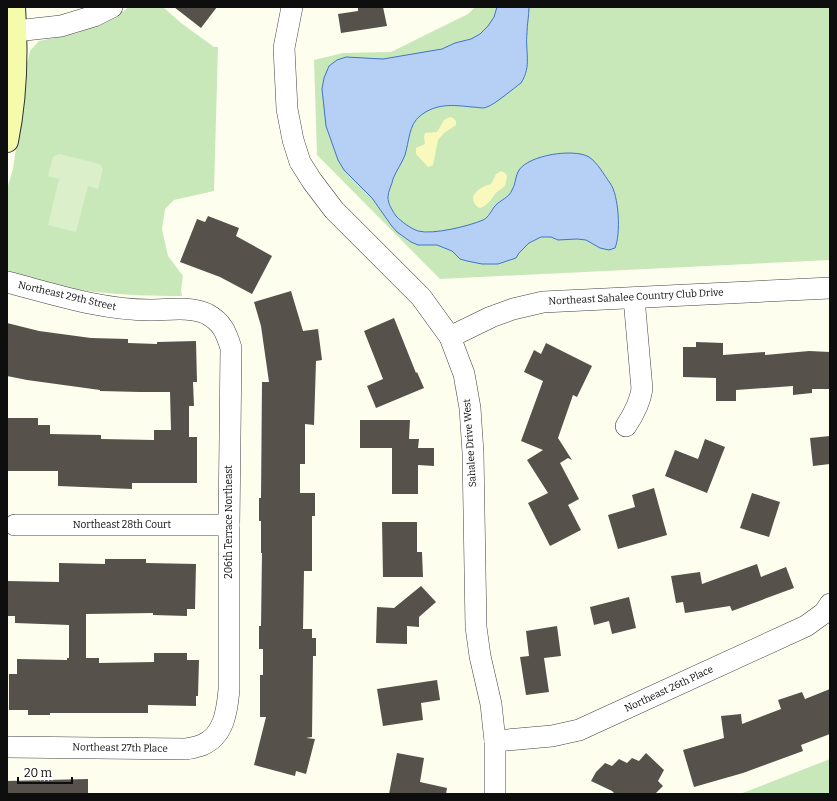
<svg xmlns="http://www.w3.org/2000/svg" width="837" height="801" font-family="Bitter,serif">
<style>
.green{fill:#c8e8ba}
.sand{fill:#f9f8bd}
.pitch{fill:#dbefcb}
.water{fill:#b6cff4;stroke:#3f74c9}
.building{fill:#56524b}
.lines{fill:none;stroke-linecap:round;stroke-linejoin:round}
.street-casing{stroke:#414141;stroke-width:22}
.secondary-casing{stroke:#303030;stroke-width:24}
.street{stroke:#fff;stroke-width:21}
.secondary{stroke:#f4fcac;stroke-width:22}
.labels{text-anchor:middle;dominant-baseline:central;stroke-width:4;stroke-linejoin:round;paint-order:stroke}
.street-label{font-size:10px;fill:#0e0e0e;stroke:#fff}
</style>
<rect width="100%" height="100%" fill="#fefeef"/>
<!-- green -->
<g class="green">
<path d="M129 7H163L181 23 214 47H218L214 191 174 200 165 209 162 229 168 256 183 276 181 290 182 296C122 296 63 293 7 270V189L13 169 18 134 27 64 30 51 39 41 77 33 115 17Z"/>
<polygon points="475,7 830,7 830,260 440,279 317,155 314,60 343,53 391,52 468,14"/>
<polygon points="830,759 830,794 740,794"/>
</g>
<!-- sand -->
<g class="sand">
<polygon points="450,117 453,118 456,121 456,125 444,133 438,140 433,165 428,167 416,154 416,148 425,144 424,136 425,133 437,132 444,120"/>
<path d="M501 171 505 173 507 176 505 186C502 189 497 191 495 194 492 199 485 208 479 208 465 197 479 187 491 184L496 174Z"/>
</g>
<!-- pitch -->
<polygon class="pitch" points="59,154 100,164 103,169 98,189 88,186 76,232 48,225 59,179 48,176 53,157"/>
<!-- water -->
<path class="water" d="M497 7H529C529 16 527 24 527 33 525 51 532 66 521 83 514 88 494 105 487 107 483 109 477 107 472 107 453 105 436 103 420 116 409 124 409 142 405 155 402 163 396 171 393 179 392 185 388 191 388 197 388 204 392 210 396 216 402 222 410 228 418 231 433 235 469 226 483 220 489 217 491 211 495 206 500 200 509 198 512 190 516 184 515 176 519 170 529 155 574 148 589 157 598 163 604 175 610 183 619 195 621 234 615 248L609 250 600 248 586 240 577 239 558 240 551 237H541L529 243 519 253 516 258 498 264H482L467 261 460 259 452 251 437 245H418L411 242 397 232 391 225 372 198 344 170 338 160 326 126 322 89 324 78 329 66 337 60 346 57 383 59 442 49 455 43 471 39 480 34 488 26 494 17Z"/>
<!-- building -->
<g class="building">
<polygon points="174,7 217,7 201,28"/>
<polygon points="358,7 383,7 387,26 341,33 338,14 358,11"/>
<polygon points="208,216 239,228 236,236 272,256 252,294 220,277 180,262 197,219 205,222"/>
<polygon points="291,291 303,331 318,329 322,360 316,361 314,425 305,424 305,464 300,464 300,493 315,493 315,516 312,516 312,571 304,571 303,629 312,629 312,638 316,638 316,656 313,656 312,737 306,738 315,739 306,774 296,771 295,776 254,765 266,717 260,717 260,675 263,675 263,649 259,649 259,626 261,626 262,553 261,553 261,521 259,521 259,498 261,498 262,382 269,382 261,326 254,302"/>
<polygon points="394,318 416,373 417,372 424,388 376,408 367,386 383,379 364,331"/>
<polygon points="7,323 39,331 91,338 128,339 128,343 157,344 157,342 196,341 197,382 193,382 194,406 189,406 189,437 197,437 197,483 132,483 132,489 58,486 58,471 7,471 7,418 38,418 38,425 50,425 50,434 101,435 101,439 154,440 154,430 171,430 170,392 140,392 100,391 100,390 27,380 7,376"/>
<polygon points="696,342 723,343 723,355 765,352 765,355 809,351 830,352 830,389 812,389 812,393 793,395 793,386 736,390 736,401 716,401 716,378 683,377 683,347 696,347"/>
<polygon points="546,343 592,366 577,397 573,395 558,438 572,460 568,458 560,463 579,499 568,505 581,530 550,546 528,503 548,493 527,460 543,450 521,441 543,381 524,372 534,350 541,354"/>
<polygon points="360,420 410,420 409,439 419,439 418,448 434,448 434,466 418,465 418,494 392,494 392,448 360,448"/>
<polygon points="830,436 830,464 813,466 810,438"/>
<polygon points="705,439 725,447 707,493 665,476 675,450 698,459"/>
<polygon points="654,488 667,535 618,549 608,515 635,507 632,495"/>
<polygon points="752,493 780,502 769,537 740,528"/>
<polygon points="382,522 417,522 417,552 422,552 423,577 383,577"/>
<polygon points="105,559 146,559 146,563 196,564 195,609 187,609 187,616 153,615 153,613 86,614 86,658 99,658 99,663 154,662 154,653 187,653 187,660 199,660 198,696 196,696 196,706 148,705 148,713 50,713 50,715 28,715 28,710 9,710 9,674 17,674 17,659 67,660 67,658 69,658 69,625 15,623 15,616 7,616 7,581 59,582 59,563 105,564"/>
<polygon points="757,564 761,577 786,567 794,588 732,611 730,606 685,613 683,602 676,603 671,576 700,572 702,584"/>
<polygon points="421,586 436,602 419,617 419,627 407,626 407,644 376,643 377,607 394,608"/>
<polygon points="629,597 636,628 612,634 609,621 594,625 590,607"/>
<polygon points="557,626 561,656 544,658 549,692 526,695 520,657 529,656 526,631"/>
<polygon points="437,680 440,700 421,703 423,720 383,726 377,689"/>
<polygon points="830,689 830,734 801,745 803,751 743,773 694,787 683,750 724,738 721,716 741,714 742,724 781,709 778,700 802,692 805,699"/>
<polygon points="397,753 424,758 420,782 447,788 446,794 389,794"/>
<polygon points="646,753 664,770 658,781 663,786 655,794 615,794 612,791 591,781 596,772 605,763 612,766 619,759 627,763 632,758 639,761"/>
<polygon points="88,779 88,794 7,794 7,781"/>
</g>
<g class="lines">
<!-- street casing -->
<g class="street-casing">
<g id="street">
<polyline points="292,7 284,48 287,109 293,140 300,162 312,181 334,210 421,297 450,337 464,374 470,408 473,453 476,627 480,656 491,704 495,741 495,794"/>
<polyline points="7,32 61,26 94,16 112,7"/>
<path d="M7 282C54 294 101 310 150 310 168 310 191 306 207 314 222 322 226 332 231 348L229 525V690C227 711 224 736 202 745 197 747 191 748 186 749L7 747"/>
<polyline points="450,337 491,317 513,309 543,302 830,288"/>
<path d="M626 426C634 414 640 403 642 389L634 298"/>
<polyline points="15,525 229,525"/>
<polyline points="495,741 552,736 579,730 806,626 824,613 830,604"/>
</g>
</g>
<!-- secondary casing -->
<g class="secondary-casing">
<path id="secondary" d="M7 141C16 97 17 51 14 7"/>
</g>
<!-- street -->
<use href="#street" class="street"/>
<!-- secondary -->
<use href="#secondary" class="secondary"/>
</g>
<g class="labels">
<!-- street labels -->
<g class="street-label">
<text transform="translate(67 296) rotate(13)">Northeast 29th Street</text>
<text transform="translate(636 297) rotate(-3)">Northeast Sahalee Country Club Drive</text>
<text transform="translate(470 443) rotate(-94)">Sahalee Drive West</text>
<text transform="translate(229 522) rotate(-90)">206th Terrace Northeast</text>
<text x="122" y="525">Northeast 28th Court</text>
<text transform="translate(669 689) rotate(-25)">Northeast 26th Place</text>
<text transform="translate(120 748) rotate(1)">Northeast 27th Place</text>
</g>
</g>
<!-- border -->
<rect width="837" height="801" fill="none" stroke="#0e0e0e" stroke-width="16"/>
<!-- scale -->
<path d="M18 777v6h54v-6" fill="none" stroke="#0e0e0e" stroke-width="2"/>
<text x="24" y="777" font-size="12" fill="#0e0e0e" stroke="#ffffff" stroke-width="3" paint-order="stroke">20 m</text>
</svg>
